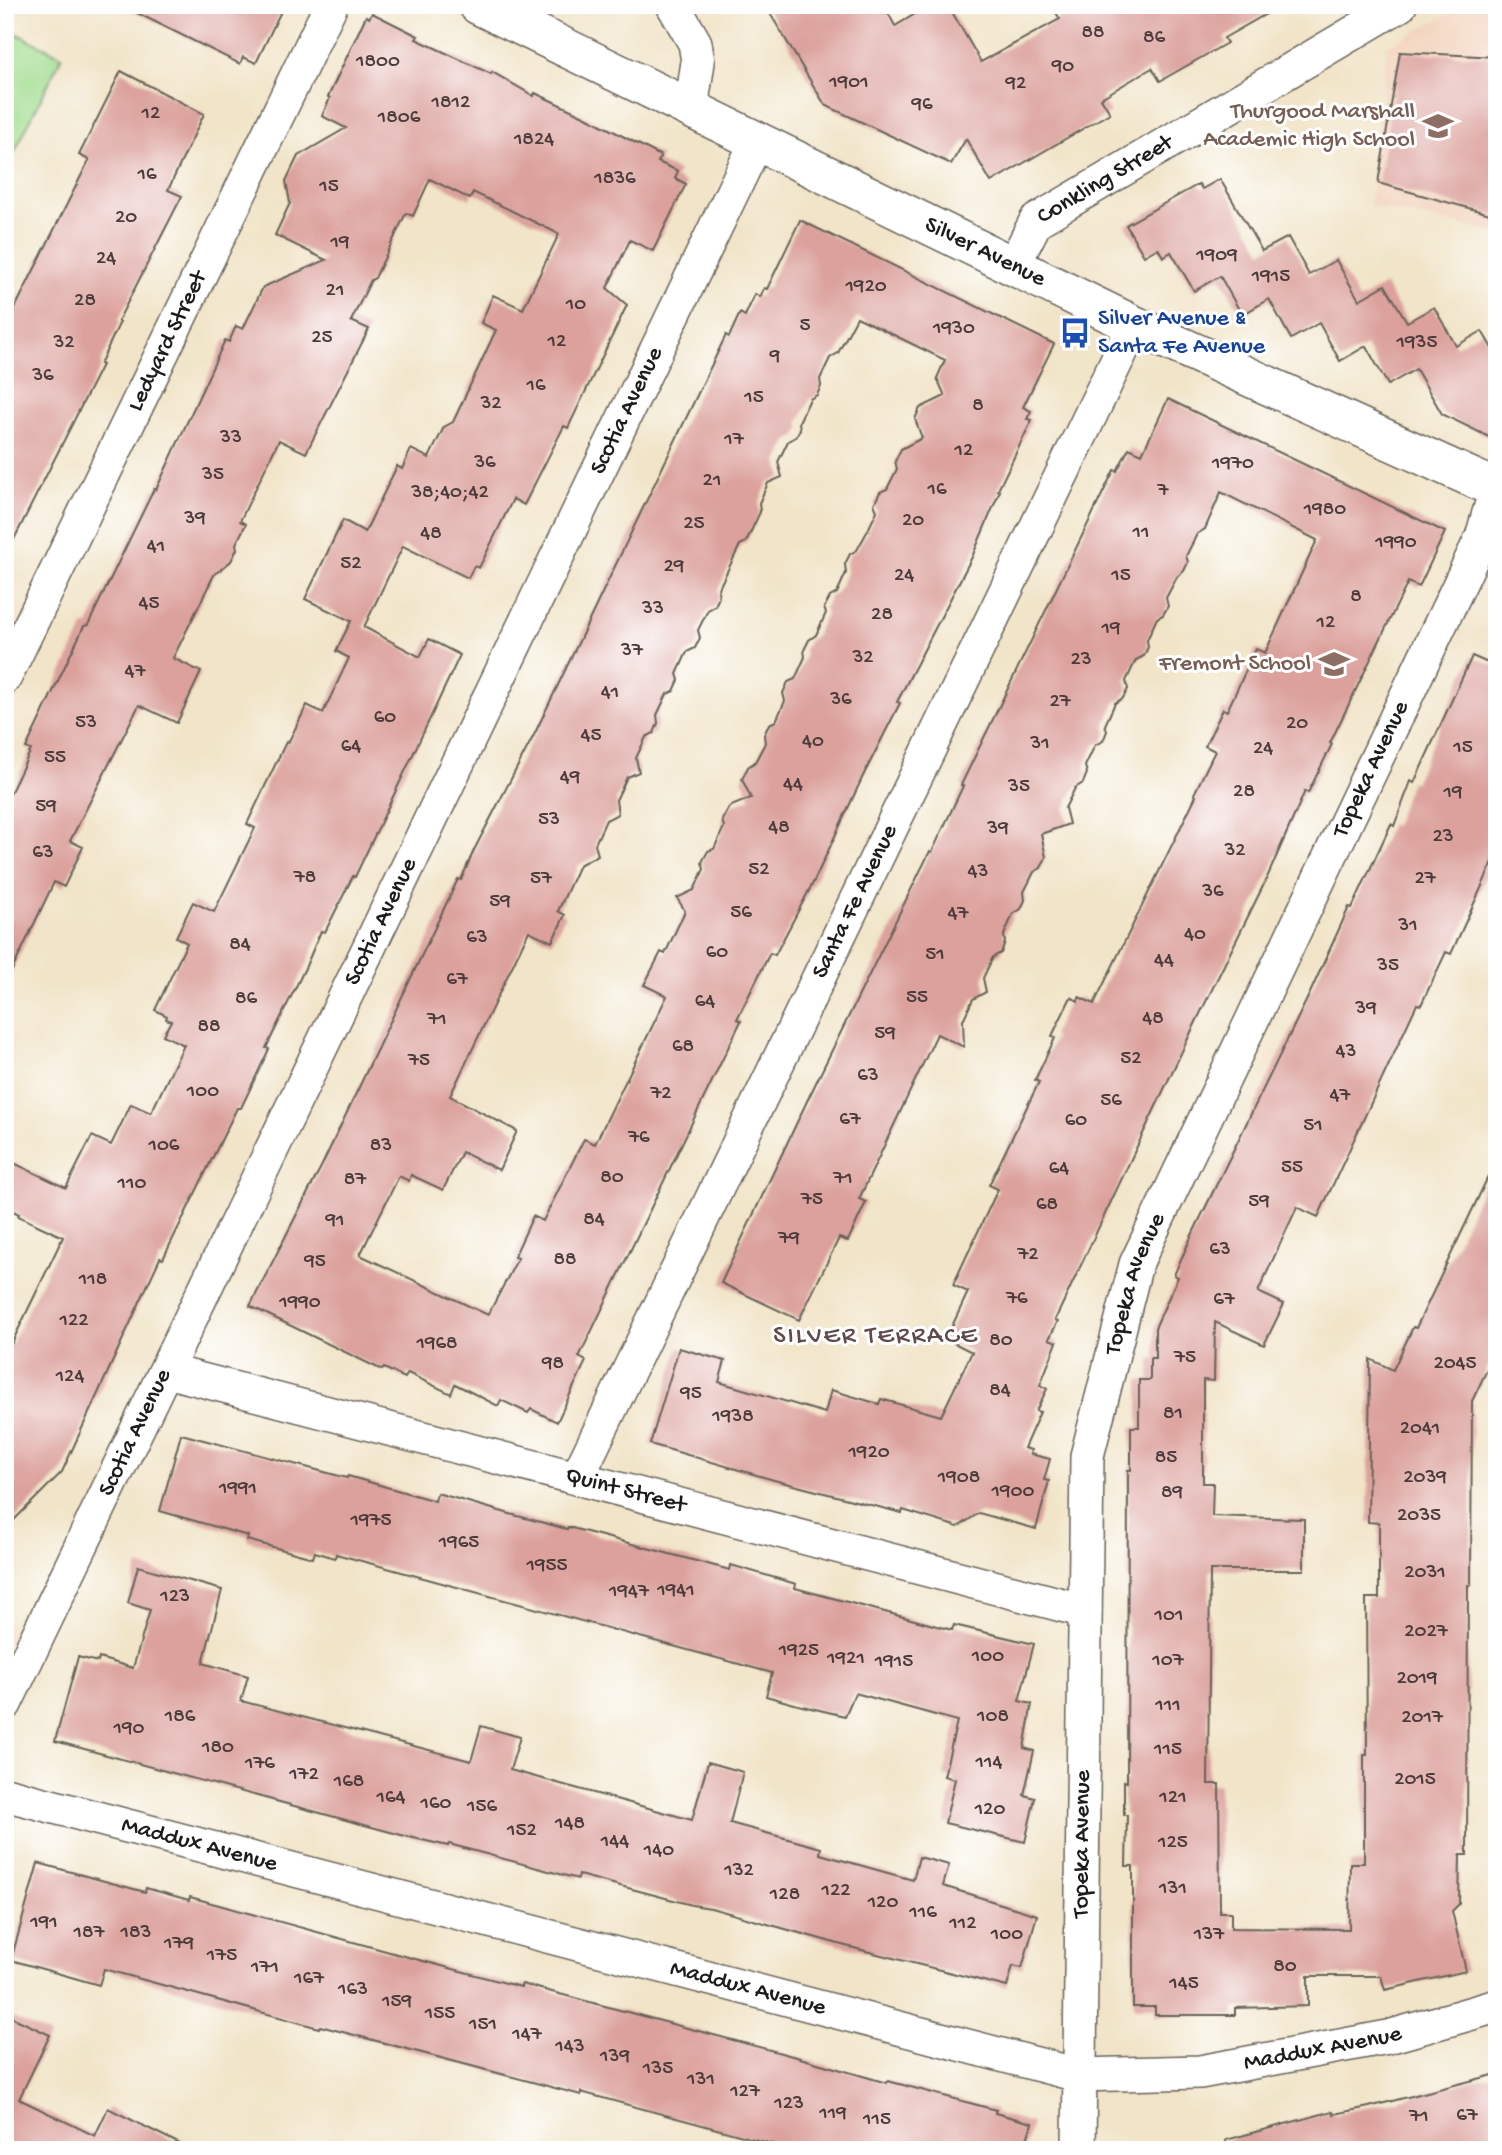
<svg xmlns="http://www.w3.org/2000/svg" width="1502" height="2155" font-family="'Gochi Hand',sans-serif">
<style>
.built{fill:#f3d4be}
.green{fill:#a2dd90;stroke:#5f7c56;stroke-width:2}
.building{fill:#dca19c;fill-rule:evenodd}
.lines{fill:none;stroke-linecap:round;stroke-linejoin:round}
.minor-casing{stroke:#676258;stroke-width:36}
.tertiary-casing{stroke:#676258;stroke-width:41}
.minor{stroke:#fff;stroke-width:33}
.tertiary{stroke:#fff;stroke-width:38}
.labels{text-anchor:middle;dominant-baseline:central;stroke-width:6;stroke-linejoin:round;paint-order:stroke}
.number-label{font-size:21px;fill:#4c3d3c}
.education-label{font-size:24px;fill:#785e54;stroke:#fff;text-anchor:end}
.street-label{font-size:24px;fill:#1c1c1c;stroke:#fff}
.transit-label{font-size:24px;fill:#164399;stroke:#fff;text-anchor:start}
.neighbourhood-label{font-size:26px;letter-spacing:2px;fill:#5f4b49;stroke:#fff}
</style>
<rect width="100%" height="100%" fill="#fff"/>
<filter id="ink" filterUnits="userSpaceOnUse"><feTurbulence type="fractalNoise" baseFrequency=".0143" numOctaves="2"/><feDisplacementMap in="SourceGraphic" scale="14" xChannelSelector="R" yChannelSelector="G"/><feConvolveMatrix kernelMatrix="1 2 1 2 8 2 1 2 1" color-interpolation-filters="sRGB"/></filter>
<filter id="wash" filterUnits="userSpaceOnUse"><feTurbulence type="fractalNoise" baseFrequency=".00686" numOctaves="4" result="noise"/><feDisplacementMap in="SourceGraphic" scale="28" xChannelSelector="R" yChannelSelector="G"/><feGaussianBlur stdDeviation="1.57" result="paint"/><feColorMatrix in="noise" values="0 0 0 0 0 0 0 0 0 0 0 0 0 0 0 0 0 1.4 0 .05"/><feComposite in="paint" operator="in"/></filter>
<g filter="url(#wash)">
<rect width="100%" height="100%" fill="#f1e4c8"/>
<!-- built -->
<polygon class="built" points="1467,5 1497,5 1497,233 1370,206 1387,46"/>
<!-- green -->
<polygon class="green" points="5,28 62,56 5,171"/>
<g id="blocks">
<!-- building -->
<g class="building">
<polygon points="121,5 284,5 256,63 243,57 240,64"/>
<polygon points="765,5 884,5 895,26 930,5 948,5 981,62 1060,19 1051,5 1282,5 1224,38 1227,43 1160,81 1152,68 1101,98 1110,113 991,182 966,139 951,164 825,105"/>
<polygon points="372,13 418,36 416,39 491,74 492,72 534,96 535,93 586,117 661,156 658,162 678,171 675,178 686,184 653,251 630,240 607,288 627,305 568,428 564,426 524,505 513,499 479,568 474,566 468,578 403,546 364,627 420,657 429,639 460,655 355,877 353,876 325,932 321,931 306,966 266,1048 269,1049 241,1108 237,1108 163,1259 160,1258 62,1472 5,1529 5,1357 63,1237 18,1216 19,1214 5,1207 5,1184 14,1163 66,1188 92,1136 111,1145 131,1104 151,1113 184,1045 163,1035 171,1021 166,1019 167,1016 155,1010 187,943 176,937 193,902 214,912 255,828 247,824 286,742 288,743 307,705 323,713 349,658 336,651 351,621 305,599 343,520 365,532 397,466 402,469 411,449 429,458 444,427 453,422 496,330 481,323 493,295 523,309 559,234 473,192 470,199 430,179 413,216 406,213 375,278 371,280 351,321 369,329 306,453 279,440 240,521 246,524 236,544 237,549 231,561 214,575 173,658 201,672 177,723 139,705 70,841 83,847 64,887 54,882 5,985 5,804 31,750 26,748 84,626 88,625 154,489 156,490 225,340 229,342 236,326 243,329 263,287 326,260 275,235 290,203 286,181 298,156 346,128 322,116 330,98 328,97 366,16 369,18"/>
<polygon points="1400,52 1497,57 1497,216 1378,183"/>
<polygon points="121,71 204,114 168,190 182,196 118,321 120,322 100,364 102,365 5,557 5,328 89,160 79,155"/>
<polygon points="1220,179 1262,251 1288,237 1309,275 1336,260 1359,300 1385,285 1407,322 1434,307 1456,346 1482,331 1497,357 1497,441 1442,414 1416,369 1388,385 1366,346 1340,361 1319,323 1291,339 1269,299 1242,315 1220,276 1194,291 1171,252 1163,257 1158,248 1144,256 1126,225 1199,184 1202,189"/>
<path d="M800 220 1054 344 1023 407 1031 411 1027 419 1032 420 998 490 1000 491 972 557 897 702 900 703 863 776 815 879 775 955 770 953 737 1019 741 1021 579 1357 586 1361 557 1422 531 1409 528 1413 501 1400 498 1406 455 1384 451 1394 408 1373 405 1378 384 1368 382 1370 250 1306 322 1165 458 879 461 880 474 850 534 735 726 335 729 337 740 313 745 316 755 294 760 297 764 288 767 289ZM857 317 945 360 937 378 945 396 920 408 915 419 922 438 901 449 895 461 897 469 887 489 880 492 874 504 877 511 867 532 857 550 850 554 845 564 846 573 837 593 830 597 824 608 826 613 816 635 809 640 804 650 805 657 795 679 788 682 783 693 785 701 776 721 769 724 764 735 765 743 755 762 748 767 742 779 751 798 729 807 722 820 724 827 714 849 708 851 702 862 704 869 694 890 677 898 685 911 665 954 661 952 644 985 667 996 595 1144 584 1139 543 1221 533 1216 514 1257 518 1258 488 1315 360 1255 399 1176 409 1181 411 1175 443 1190 462 1152 499 1170 517 1131 450 1096 529 931 552 942 565 915 558 911 579 865 598 855 595 844 606 820 618 814 616 800 627 777 639 772 636 758 646 737 654 733 658 723 657 715 667 694 674 691 679 680 677 674 687 652 695 648 700 638 698 630 708 610 715 606 719 597 718 590 740 545 746 542 760 512 759 503 768 483 782 477 778 462 788 441 796 437 800 429 799 422 810 399 817 395 821 386 820 379 830 358 838 353Z"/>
<polygon points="1168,399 1445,532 1419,587 1408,582 1330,743 1332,744 1308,793 1305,791 1266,880 1192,1030 1055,1320 1058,1321 1049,1339 1057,1342 1040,1385 1047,1389 1036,1411 1040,1412 1024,1448 1031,1450 1030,1454 1050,1459 1044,1480 1049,1481 1036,1529 979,1513 958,1527 903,1510 902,1513 774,1480 650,1444 679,1348 725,1361 719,1382 825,1413 831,1390 879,1404 881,1399 941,1416 972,1352 946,1339 968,1292 953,1285 998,1189 989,1185 1039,1082 1035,1080 1055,1038 1052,1036 1071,997 1078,1001 1079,997 1094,1004 1196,796 1194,794 1215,751 1205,746 1223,709 1227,711 1256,649 1265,653 1317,540 1221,492 1205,529 1197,534 1186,556 1188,562 1184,571 1177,577 1166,598 1168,606 1163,615 1157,618 1147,640 1148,647 1144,656 1136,660 1126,681 1128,689 1123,698 1115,703 1105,725 1107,731 1103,741 1095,745 1085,766 1087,773 1083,783 1075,788 1065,808 1069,824 1041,834 1046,857 1041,868 1034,872 1024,892 1025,900 1021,909 1013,914 1004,935 1005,942 1001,953 993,957 983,978 986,992 973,999 963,1020 964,1047 937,1034 859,1199 866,1202 848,1241 839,1238 799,1320 721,1283 808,1099 930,851 932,852 963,786 961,785 1114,470 1117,471 1129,448 1142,454"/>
<polygon points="1472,656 1497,667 1497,853 1451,954 1446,952 1421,1005 1417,1004 1318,1217 1297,1207 1258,1292 1284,1304 1264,1345 1215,1322 1214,1381 1203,1380 1203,1483 1213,1483 1212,1516 1304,1519 1304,1570 1210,1570 1208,1784 1219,1784 1220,1912 1231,1912 1231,1928 1349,1929 1350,1863 1364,1863 1364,1755 1367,1755 1366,1598 1379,1598 1379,1523 1368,1522 1370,1359 1393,1370 1413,1327 1416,1328 1497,1158 1497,1349 1472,1401 1471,1585 1468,1585 1467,1855 1460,1855 1459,1904 1452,1911 1466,1971 1385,1990 1381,1976 1308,1976 1308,2006 1235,2008 1235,2015 1155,2015 1155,2007 1133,2007 1133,1866 1126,1866 1127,1815 1124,1815 1124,1781 1127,1782 1128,1470 1131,1470 1131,1427 1139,1427 1139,1380 1150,1380 1150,1358 1155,1358 1155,1328 1178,1277 1174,1275 1192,1235 1310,993 1349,907 1352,908 1391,824 1394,826 1411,781 1414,783"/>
<polygon points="181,1434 313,1469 347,1478 348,1476 435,1501 437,1493 510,1514 567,1529 568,1527 730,1570 731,1565 796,1584 795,1588 952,1630 954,1625 1034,1644 1019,1701 1032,1704 1024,1748 1034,1751 1024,1795 1035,1798 1025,1842 945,1823 955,1779 944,1776 957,1721 855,1693 845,1716 798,1705 766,1696 772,1673 336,1554 335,1558 315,1552 313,1558 247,1540 248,1536 160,1511"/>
<polygon points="138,1566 222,1590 203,1663 248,1676 241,1701 471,1761 481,1726 520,1737 510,1770 692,1820 708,1762 743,1772 730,1823 821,1848 820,1854 913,1880 919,1857 949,1865 943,1886 1037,1915 1022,1968 1013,1966 1007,1987 842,1945 711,1908 692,1905 579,1875 578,1879 449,1844 448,1846 405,1836 55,1741 78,1657 98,1662 99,1658 133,1668 150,1610 128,1603"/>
<polygon points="38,1863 145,1892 146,1888 189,1900 190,1897 408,1957 521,1987 522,1984 800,2058 887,2083 888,2081 996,2110 995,2113 1032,2123 1024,2150 794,2150 581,2092 581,2095 320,2026 319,2028 104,1969 99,1985 11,1960"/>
<polygon points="5,2014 50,2035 19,2099 95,2136 108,2108 192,2150 5,2150"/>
<polygon points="1497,2074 1497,2150 1227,2150 1226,2140 1333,2111 1334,2114 1369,2107"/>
</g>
</g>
</g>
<g filter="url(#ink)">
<use href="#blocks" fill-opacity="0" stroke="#676258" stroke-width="2"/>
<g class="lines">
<!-- minor casing -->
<g class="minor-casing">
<g id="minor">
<polyline points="673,5 695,43 698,62 691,109"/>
<path id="s1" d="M1013 266 1036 221 1400 5"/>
<path id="s2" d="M5 677 331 5"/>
<path id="s3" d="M167 1371 1085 1611"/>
<path id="s4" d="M577 1478 1134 325"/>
<path id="s5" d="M5 1704 757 141"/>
<path id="s6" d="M5 1794 1078 2075 1200 2072 1388 2037 1497 2006"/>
<path id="s7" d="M1079 2150 1087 1456 1136 1264 1482 537 1496 489"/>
</g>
</g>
<!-- tertiary casing -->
<g class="tertiary-casing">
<g id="tertiary">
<path id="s8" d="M478 5 1134 325 1497 489"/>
</g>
</g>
<!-- minor -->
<use href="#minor" class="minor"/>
<!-- tertiary -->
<use href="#tertiary" class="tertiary"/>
</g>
</g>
<!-- icons -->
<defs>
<g id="school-bare" transform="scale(2.415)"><path d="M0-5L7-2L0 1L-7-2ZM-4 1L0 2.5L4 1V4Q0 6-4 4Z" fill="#8d6e63" stroke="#fff" stroke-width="2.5" paint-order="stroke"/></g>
<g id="bus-bare" transform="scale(2.415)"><path d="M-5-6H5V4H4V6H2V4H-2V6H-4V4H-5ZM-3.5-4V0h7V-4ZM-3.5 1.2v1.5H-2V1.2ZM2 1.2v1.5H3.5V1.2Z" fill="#1a4fb4" stroke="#fff" stroke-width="2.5" paint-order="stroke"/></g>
</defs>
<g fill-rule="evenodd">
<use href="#school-bare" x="1438" y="126"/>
<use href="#bus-bare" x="1075" y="333"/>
<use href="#school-bare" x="1334" y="664"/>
</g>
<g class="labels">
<!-- number labels -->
<g class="number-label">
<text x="1093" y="33">88</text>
<text x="1154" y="38">86</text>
<text x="378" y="62">1800</text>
<text x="1063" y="67">90</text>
<text x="849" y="83">1901</text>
<text x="1016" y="84">92</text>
<text x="451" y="103">1812</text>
<text x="922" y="105">96</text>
<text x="151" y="114">12</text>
<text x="399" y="118">1806</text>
<text x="534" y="140">1824</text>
<text x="147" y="175">16</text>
<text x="615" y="179">1836</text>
<text x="329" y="187">15</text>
<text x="126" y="218">20</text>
<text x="340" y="243">19</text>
<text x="1217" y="256">1909</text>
<text x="106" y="259">24</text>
<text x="1271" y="277">1915</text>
<text x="866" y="287">1920</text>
<text x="335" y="291">21</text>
<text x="85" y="301">28</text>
<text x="576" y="305">10</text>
<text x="805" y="326">5</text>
<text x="954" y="329">1930</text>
<text x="322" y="338">25</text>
<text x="557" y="342">12</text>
<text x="64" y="343">32</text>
<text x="1417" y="343">1935</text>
<text x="775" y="357">9</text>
<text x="43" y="376">36</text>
<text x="536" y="386">16</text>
<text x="754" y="398">15</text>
<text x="491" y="404">32</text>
<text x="978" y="406">8</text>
<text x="231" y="438">33</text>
<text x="734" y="440">17</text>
<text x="964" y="451">12</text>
<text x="485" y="463">36</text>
<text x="1233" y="464">1970</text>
<text x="213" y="475">35</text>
<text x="712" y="481">21</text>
<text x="937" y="490">16</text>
<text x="1163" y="491">7</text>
<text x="450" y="493">38;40;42</text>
<text x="1325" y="510">1980</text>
<text x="195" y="519">39</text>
<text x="913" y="521">20</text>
<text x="694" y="524">25</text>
<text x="1141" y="533">11</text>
<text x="431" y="534">48</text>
<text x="1396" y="543">1990</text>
<text x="156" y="547">41</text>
<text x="351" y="564">52</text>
<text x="674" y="567">29</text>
<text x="904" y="576">24</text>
<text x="1121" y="576">15</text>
<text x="1356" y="597">8</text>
<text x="149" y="604">45</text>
<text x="653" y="609">33</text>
<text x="882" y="615">28</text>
<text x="1326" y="623">12</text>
<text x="1111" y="629">19</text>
<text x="632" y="651">37</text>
<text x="863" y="658">32</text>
<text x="1081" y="660">23</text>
<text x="135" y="672">47</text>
<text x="610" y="693">41</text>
<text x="841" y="700">36</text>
<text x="1060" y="702">27</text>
<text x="385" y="718">60</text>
<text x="86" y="723">53</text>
<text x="1297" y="724">20</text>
<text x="591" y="736">45</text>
<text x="813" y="742">40</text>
<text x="1040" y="744">31</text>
<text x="351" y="747">64</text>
<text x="1463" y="748">15</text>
<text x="1263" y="749">24</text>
<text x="55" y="758">55</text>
<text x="570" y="778">49</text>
<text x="793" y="785">44</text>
<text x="1019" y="787">35</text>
<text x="1244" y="792">28</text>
<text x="1453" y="793">19</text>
<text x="46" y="807">59</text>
<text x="549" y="820">53</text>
<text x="779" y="828">48</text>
<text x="998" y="829">39</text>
<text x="1443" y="837">23</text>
<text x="1235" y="851">32</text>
<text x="43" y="853">63</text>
<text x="759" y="870">52</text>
<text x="978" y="872">43</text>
<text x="305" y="878">78</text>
<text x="541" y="879">57</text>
<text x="1425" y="879">27</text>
<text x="1213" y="892">36</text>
<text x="500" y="902">59</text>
<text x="741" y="913">56</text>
<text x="958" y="914">47</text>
<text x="1408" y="926">31</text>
<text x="1195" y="935">40</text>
<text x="477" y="938">63</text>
<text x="240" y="945">84</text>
<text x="717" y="953">60</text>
<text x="935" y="955">51</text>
<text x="1164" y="961">44</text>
<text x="1388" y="966">35</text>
<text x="457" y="980">67</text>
<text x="917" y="998">55</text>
<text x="246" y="999">86</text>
<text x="705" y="1002">64</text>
<text x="1366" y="1009">39</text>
<text x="1153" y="1019">48</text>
<text x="437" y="1020">71</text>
<text x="209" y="1027">88</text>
<text x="885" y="1034">59</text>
<text x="683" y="1047">68</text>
<text x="1346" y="1052">43</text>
<text x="1131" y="1059">52</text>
<text x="419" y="1061">75</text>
<text x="868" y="1076">63</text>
<text x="203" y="1092">100</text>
<text x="661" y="1094">72</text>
<text x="1340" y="1096">47</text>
<text x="1111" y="1101">56</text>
<text x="850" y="1120">67</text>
<text x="1076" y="1121">60</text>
<text x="1313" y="1126">51</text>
<text x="639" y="1138">76</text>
<text x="164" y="1146">106</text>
<text x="381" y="1146">83</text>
<text x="1292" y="1168">55</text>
<text x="1059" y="1169">64</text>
<text x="612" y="1178">80</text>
<text x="843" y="1179">71</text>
<text x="355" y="1180">87</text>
<text x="132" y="1184">110</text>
<text x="812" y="1200">75</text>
<text x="1259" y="1202">59</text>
<text x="1047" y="1205">68</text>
<text x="594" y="1220">84</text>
<text x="335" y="1221">91</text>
<text x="789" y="1239">79</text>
<text x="1220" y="1250">63</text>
<text x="1028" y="1255">72</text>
<text x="565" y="1260">88</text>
<text x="315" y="1262">95</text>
<text x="93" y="1280">118</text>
<text x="1017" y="1299">76</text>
<text x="1224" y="1300">67</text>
<text x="300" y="1303">1990</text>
<text x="74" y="1321">122</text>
<text x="1001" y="1341">80</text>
<text x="437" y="1344">1968</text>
<text x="1185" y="1358">75</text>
<text x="553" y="1364">98</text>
<text x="1455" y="1364">2045</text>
<text x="70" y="1377">124</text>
<text x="1000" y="1391">84</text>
<text x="691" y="1394">95</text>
<text x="1173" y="1414">81</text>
<text x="733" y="1417">1938</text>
<text x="1420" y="1429">2041</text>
<text x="869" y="1453">1920</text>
<text x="1166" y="1458">85</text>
<text x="959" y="1478">1908</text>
<text x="1425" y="1478">2039</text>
<text x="238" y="1489">1991</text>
<text x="1013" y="1492">1900</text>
<text x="1172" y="1493">89</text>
<text x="1419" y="1516">2035</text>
<text x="371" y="1521">1975</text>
<text x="459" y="1543">1965</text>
<text x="547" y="1566">1955</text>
<text x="1425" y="1573">2031</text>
<text x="676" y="1591">1941</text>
<text x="629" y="1592">1947</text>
<text x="175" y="1597">123</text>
<text x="1169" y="1616">101</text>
<text x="1426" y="1632">2027</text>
<text x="799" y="1651">1925</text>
<text x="988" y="1657">100</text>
<text x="846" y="1659">1921</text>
<text x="1168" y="1661">107</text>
<text x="894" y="1662">1915</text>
<text x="1417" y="1679">2019</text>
<text x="1168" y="1706">111</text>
<text x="180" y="1717">186</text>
<text x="993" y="1717">108</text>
<text x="1422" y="1718">2017</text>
<text x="129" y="1729">190</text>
<text x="218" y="1748">180</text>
<text x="1168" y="1750">115</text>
<text x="989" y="1763">114</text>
<text x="260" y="1764">176</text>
<text x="304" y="1775">172</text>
<text x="1415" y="1780">2015</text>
<text x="349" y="1782">168</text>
<text x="391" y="1798">164</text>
<text x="1173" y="1798">121</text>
<text x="436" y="1804">160</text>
<text x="482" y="1807">156</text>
<text x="990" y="1810">120</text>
<text x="570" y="1824">148</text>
<text x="522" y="1831">152</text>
<text x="615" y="1842">144</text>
<text x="1173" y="1843">125</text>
<text x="659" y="1851">140</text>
<text x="739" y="1871">132</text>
<text x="1173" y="1889">131</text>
<text x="836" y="1891">122</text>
<text x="785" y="1895">128</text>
<text x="883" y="1903">120</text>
<text x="923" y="1913">116</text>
<text x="44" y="1923">191</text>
<text x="963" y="1924">112</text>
<text x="89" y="1933">187</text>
<text x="136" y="1933">183</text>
<text x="1007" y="1935">100</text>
<text x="1209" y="1935">137</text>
<text x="179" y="1944">179</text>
<text x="222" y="1956">175</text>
<text x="1285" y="1967">80</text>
<text x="265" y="1968">171</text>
<text x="309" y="1979">167</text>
<text x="1184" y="1984">145</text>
<text x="353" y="1990">163</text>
<text x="397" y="2002">159</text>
<text x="440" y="2014">155</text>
<text x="483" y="2025">151</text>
<text x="527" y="2035">147</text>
<text x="570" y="2047">143</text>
<text x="615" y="2057">139</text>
<text x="658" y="2069">135</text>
<text x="701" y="2080">131</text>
<text x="745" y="2092">127</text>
<text x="789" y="2104">123</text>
<text x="833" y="2114">119</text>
<text x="1467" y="2116">67</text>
<text x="1419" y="2117">71</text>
<text x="877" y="2120">115</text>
</g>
<!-- education labels -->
<g class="education-label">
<text x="1415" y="112">Thurgood Marshall<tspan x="1415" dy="28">Academic High School</tspan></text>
<text x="1311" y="664">Fremont School</text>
</g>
<!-- street labels -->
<g class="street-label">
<text stroke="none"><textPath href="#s1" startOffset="131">Conkling Street</textPath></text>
<text stroke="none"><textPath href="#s8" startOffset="564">Silver Avenue</textPath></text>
<text stroke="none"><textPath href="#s2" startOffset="373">Ledyard Street</textPath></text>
<text stroke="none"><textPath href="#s5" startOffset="1435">Scotia Avenue</textPath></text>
<text stroke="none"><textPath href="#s7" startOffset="1440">Topeka Avenue</textPath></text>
<text stroke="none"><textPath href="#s4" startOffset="640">Santa Fe Avenue</textPath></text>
<text stroke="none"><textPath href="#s5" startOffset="868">Scotia Avenue</textPath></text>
<text stroke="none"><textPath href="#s7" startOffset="873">Topeka Avenue</textPath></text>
<text stroke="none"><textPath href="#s5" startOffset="301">Scotia Avenue</textPath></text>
<text stroke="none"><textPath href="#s3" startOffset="474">Quint Street</textPath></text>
<text stroke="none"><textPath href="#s7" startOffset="306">Topeka Avenue</textPath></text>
<text stroke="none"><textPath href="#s6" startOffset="201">Maddux Avenue</textPath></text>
<text stroke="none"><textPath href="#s6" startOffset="768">Maddux Avenue</textPath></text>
<text stroke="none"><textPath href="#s6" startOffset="1356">Maddux Avenue</textPath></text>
</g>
<!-- transit labels -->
<g class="transit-label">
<text x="1098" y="319">Silver Avenue &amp;<tspan x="1098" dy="28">Santa Fe Avenue</tspan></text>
</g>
<!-- neighbourhood labels -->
<g class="neighbourhood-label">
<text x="876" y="1337">SILVER TERRACE</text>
</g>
</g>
<!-- margin -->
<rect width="1502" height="2155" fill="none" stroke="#fff" stroke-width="28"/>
</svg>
